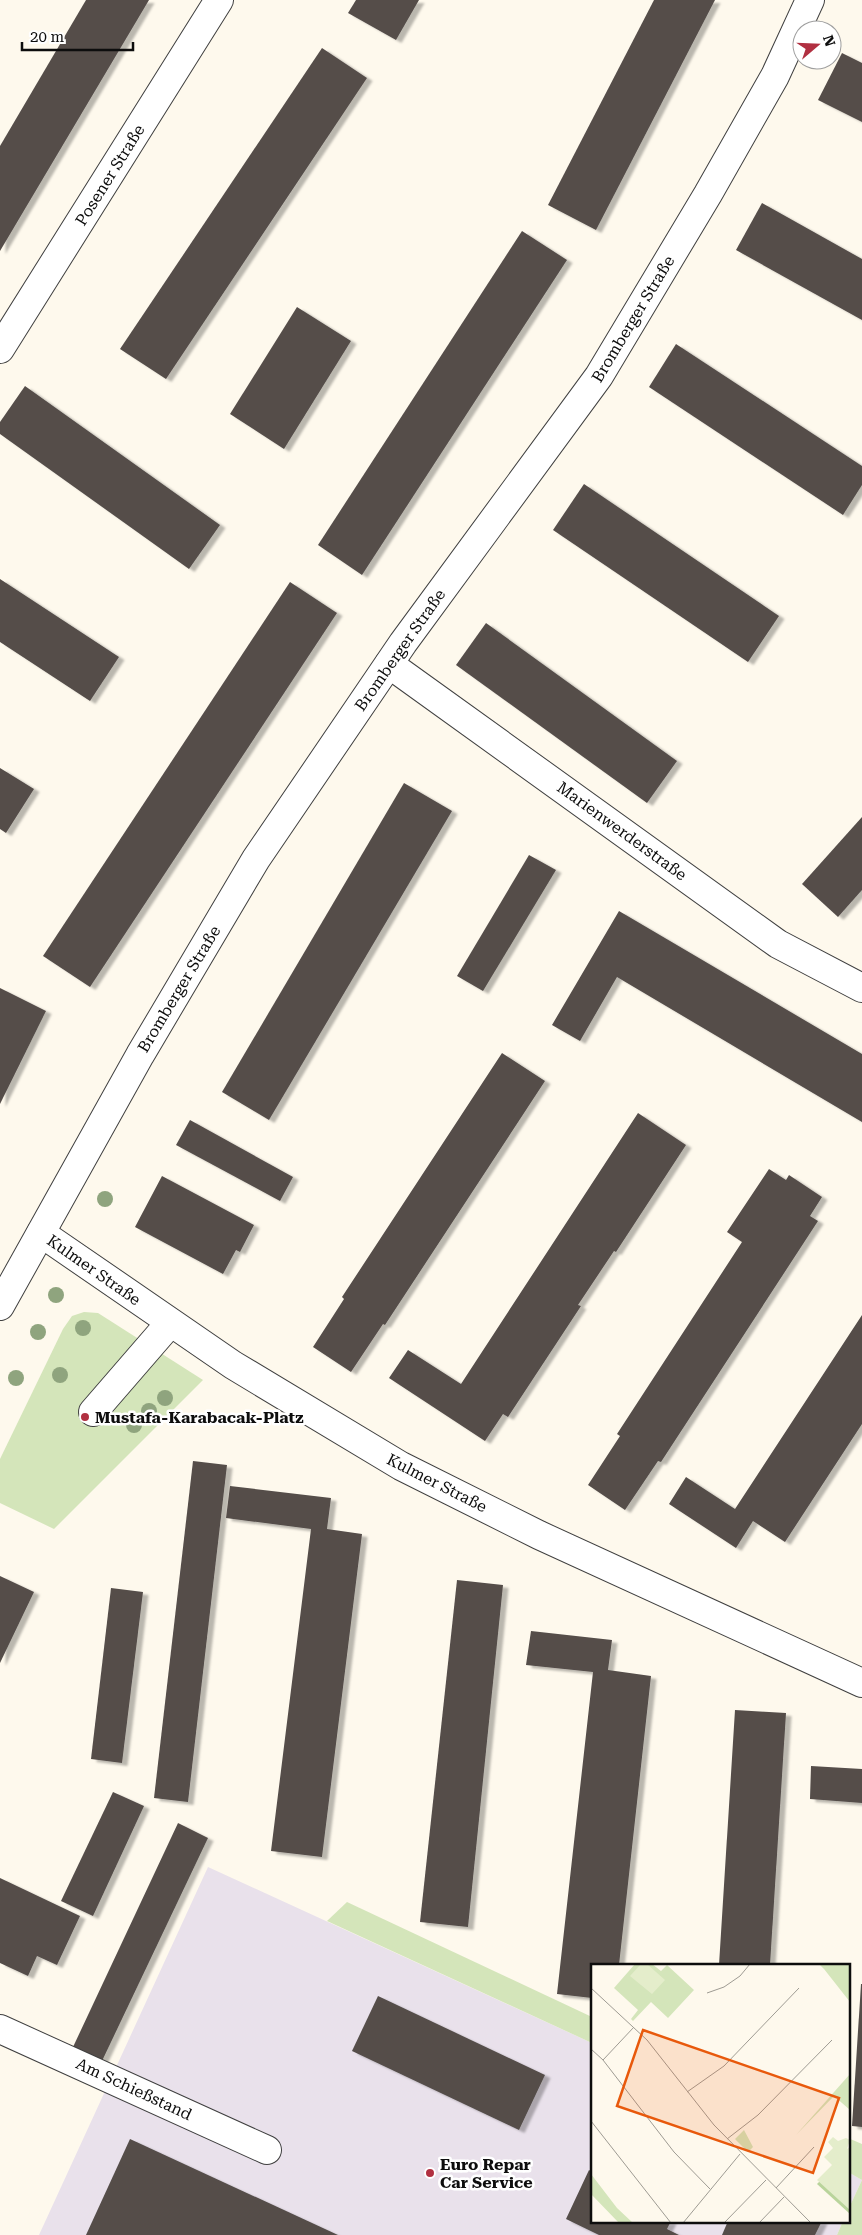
<svg xmlns="http://www.w3.org/2000/svg" width="862" height="2235" font-family="'Roboto Serif',serif">
<style>
.industrial{fill:#e9e1eb}
.green{fill:#d4e5ba}
.building{fill:#544d4a;filter:url(#shadow)}
.lines{fill:none;stroke-linecap:round;stroke-linejoin:round}
.minor-casing{stroke:#404040;stroke-width:30}
.minor{stroke:#fff;stroke-width:28}
.tree{fill:#8fa47e}
.poi-dot{fill:#b13041;stroke:#fff;stroke-width:2}
.labels{text-anchor:middle;dominant-baseline:central;stroke-width:5;stroke-linejoin:round;paint-order:stroke}
.street-label{font-size:16px;fill:#0d0d0d;stroke:#fff}
.poi-label{font-size:16px;font-weight:bold;fill:#0d0d0d;stroke:#fff;text-anchor:start}
.inset-road{fill:none;stroke:#9e9b93;stroke-width:1}
.view{fill:#e8590c;fill-opacity:0.15;stroke:#e8590c;stroke-width:2.5}
.inset-edge{fill:none;stroke:#0d0d0d;stroke-width:2.5}
</style>
<defs>
<filter id="shadow"><feDropShadow dx="5.5" dy="3" stdDeviation="1" flood-color="#0004"/></filter>
</defs>
<rect width="100%" height="100%" fill="#fef9ed"/>
<!-- industrial -->
<g class="industrial">
<polygon points="208,1867 592,2043 592,2221 843,2221 837,2235 39,2235"/>
<polygon points="848,2172 862,2180 848,2210"/>
</g>
<!-- green -->
<g class="green">
<polygon points="84,1312 98,1313 203,1380 54,1529 0,1503 0,1459 63,1329 72,1316"/>
<polygon points="347,1902 592,2017 592,2043 327,1921"/>
<polygon points="848,2138 862,2144 862,2235 837,2235 843,2221 848,2221 848,2210 862,2180 848,2172"/>
</g>
<!-- building -->
<g class="building">
<polygon points="86,0 149,0 0,251 0,146"/>
<polygon points="356,0 419,0 396,40 348,13"/>
<polygon points="654,0 715,0 596,230 548,205"/>
<polygon points="322,48 367,78 166,379 120,349"/>
<polygon points="842,53 862,63 862,122 818,100"/>
<polygon points="762,203 862,259 862,320 736,250"/>
<polygon points="522,231 567,260 362,575 318,545"/>
<polygon points="297,307 351,341 284,449 230,414"/>
<polygon points="676,344 862,466 862,485 843,515 649,387"/>
<polygon points="25,386 220,525 189,569 0,434 0,422"/>
<polygon points="584,484 779,616 748,662 553,530"/>
<polygon points="0,579 119,657 90,701 0,642"/>
<polygon points="290,582 337,613 90,987 43,956"/>
<polygon points="486,623 677,761 647,803 456,665"/>
<polygon points="0,768 34,789 6,833 0,829"/>
<polygon points="404,783 452,811 269,1120 222,1092"/>
<polygon points="862,817 862,890 838,917 802,884"/>
<polygon points="529,855 556,870 483,991 457,976"/>
<polygon points="619,911 862,1054 862,1122 617,977 580,1041 552,1025"/>
<polygon points="0,988 46,1011 0,1104"/>
<polygon points="502,1053 545,1081 385,1325 383,1324 351,1372 313,1347 344,1299 342,1297"/>
<polygon points="638,1113 686,1145 616,1252 614,1251 578,1305 581,1306 508,1417 503,1414 485,1441 389,1378 408,1350 461,1384"/>
<polygon points="190,1120 293,1177 280,1201 176,1145"/>
<polygon points="769,1169 786,1180 789,1175 822,1197 810,1216 818,1221 661,1462 658,1461 625,1510 588,1485 620,1436 617,1434 742,1242 727,1232"/>
<polygon points="162,1176 254,1225 240,1252 236,1250 223,1274 135,1227"/>
<polygon points="862,1315 862,1424 785,1542 753,1521 736,1548 669,1504 686,1477 735,1509"/>
<polygon points="193,1461 227,1465 188,1802 154,1798"/>
<polygon points="230,1486 331,1498 327,1529 362,1534 322,1857 271,1851 311,1529 226,1518"/>
<polygon points="0,1576 34,1592 0,1663"/>
<polygon points="457,1580 503,1585 468,1927 420,1922"/>
<polygon points="111,1588 143,1592 122,1763 91,1759"/>
<polygon points="531,1631 612,1640 608,1670 651,1676 619,1965 592,1965 592,1998 557,1994 593,1672 526,1665"/>
<polygon points="735,1710 786,1713 770,1965 719,1965"/>
<polygon points="811,1766 862,1769 862,1803 810,1799"/>
<polygon points="113,1792 144,1806 93,1916 61,1901"/>
<polygon points="178,1823 208,1838 102,2061 73,2047"/>
<polygon points="0,1878 80,1916 57,1965 37,1956 28,1976 0,1963"/>
<polygon points="861,1984 862,1984 862,2127 852,2126"/>
<polygon points="378,1996 545,2075 519,2130 352,2051"/>
<polygon points="130,2139 338,2235 86,2235"/>
<polygon points="589,2170 592,2172 592,2221 671,2221 667,2229 679,2235 599,2235 566,2219"/>
<polygon points="728,2221 822,2221 815,2235 722,2235"/>
</g>
<g class="lines">
<!-- minor casing -->
<g class="minor-casing">
<g id="minor">
<polyline points="0,349 219,0"/>
<polyline points="389,664 778,944 862,988"/>
<polyline points="41,1233 233,1365 401,1466 539,1535 862,1683"/>
<polyline points="0,1306 140,1055 256,859 403,643 599,376 708,194 775,76 810,0"/>
<polyline points="93,1412 170,1323"/>
<polyline points="0,2029 267,2150"/>
</g>
</g>
<!-- minor -->
<use href="#minor" class="minor"/>
</g>
<!-- trees -->
<g class="tree">
<circle cx="105" cy="1199" r="8"/>
<circle cx="56" cy="1295" r="8"/>
<circle cx="83" cy="1328" r="8"/>
<circle cx="38" cy="1332" r="8"/>
<circle cx="60" cy="1375" r="8"/>
<circle cx="16" cy="1378" r="8"/>
<circle cx="165" cy="1398" r="8"/>
<circle cx="149" cy="1411" r="8"/>
<circle cx="134" cy="1425" r="8"/>
</g>
<!-- markers -->
<g class="poi-dot">
<circle cx="85" cy="1417" r="5"/>
<circle cx="430" cy="2173" r="5"/>
</g>
<g class="labels">
<!-- street labels -->
<g class="street-label">
<text transform="translate(110 175) rotate(-58)">Posener Straße</text>
<text transform="translate(633 319) rotate(-59)">Bromberger Straße</text>
<text transform="translate(400 650) rotate(-55)">Bromberger Straße</text>
<text transform="translate(622 831) rotate(36)">Marienwerderstraße</text>
<text transform="translate(179 989) rotate(-59)">Bromberger Straße</text>
<text transform="translate(94 1270) rotate(35)">Kulmer Straße</text>
<text transform="translate(437 1483) rotate(27)">Kulmer Straße</text>
<text transform="translate(134 2089) rotate(25)">Am Schießstand</text>
</g>
<!-- poi labels -->
<g class="poi-label">
<text x="95" y="1417">Mustafa-Karabacak-Platz</text>
<text x="440" y="2164">Euro Repar<tspan x="440" dy="18">Car Service</tspan></text>
</g>
</g>
<!-- overview -->
<g transform="translate(591 1964)">
<rect width="259" height="259" fill="#fef9ed"/>
<path d="M44 0H61L70 7 76 1 103 26 77 54 60 38 42 57 40 55 47 46 23 24ZM228 0H259V38L233 5ZM259 110V146L243 132 205 171ZM153 166 162 183 157 188 144 175ZM0 210 26 244 42 259H28L0 230Z" fill="#d4e5ba"/>
<path d="M233 213 259 241V250L226 220Z" fill="#b9d49b"/>
<path d="M50 0H56L74 16 61 30 39 12ZM242 173 247 177 255 174 259 176 256 185 259 183V246L226 216 241 201 233 193 242 184 237 178Z" fill="#e4edcb"/>
<path class="inset-road" d="M0 24 56 76 123 161 220 259M116 29 133 23 149 12 159 0M0 85 12 96 83 188 119 225M12 96 43 63M96 128 133 102 208 24M0 157 80 259M136 175 167 151 241 76M185 224 223 183M92 259 149 190M133 259 175 216M168 259 193 233"/>
<path class="view" d="M52 66 248 134 222 209 26 142Z"/>
<rect width="259" height="259" class="inset-edge"/>
</g>
<!-- north arrow -->
<g transform="translate(817 45) rotate(71)"><circle r="24" fill="#ffffff" stroke="#9e9e9e"/>
<path d="M0-4L9 19L0 12L-9 19Z" fill="#b13041"/>
<text y="-8" font-size="14" font-weight="bold" text-anchor="middle" fill="#0d0d0d">N</text>
</g>
<!-- scale -->
<path d="M22 42v8h111v-8" fill="none" stroke="#0d0d0d" stroke-width="2.5"/>
<text x="30" y="42" font-size="15" fill="#0d0d0d" stroke="#ffffff" stroke-width="4" paint-order="stroke">20 m</text>
</svg>
